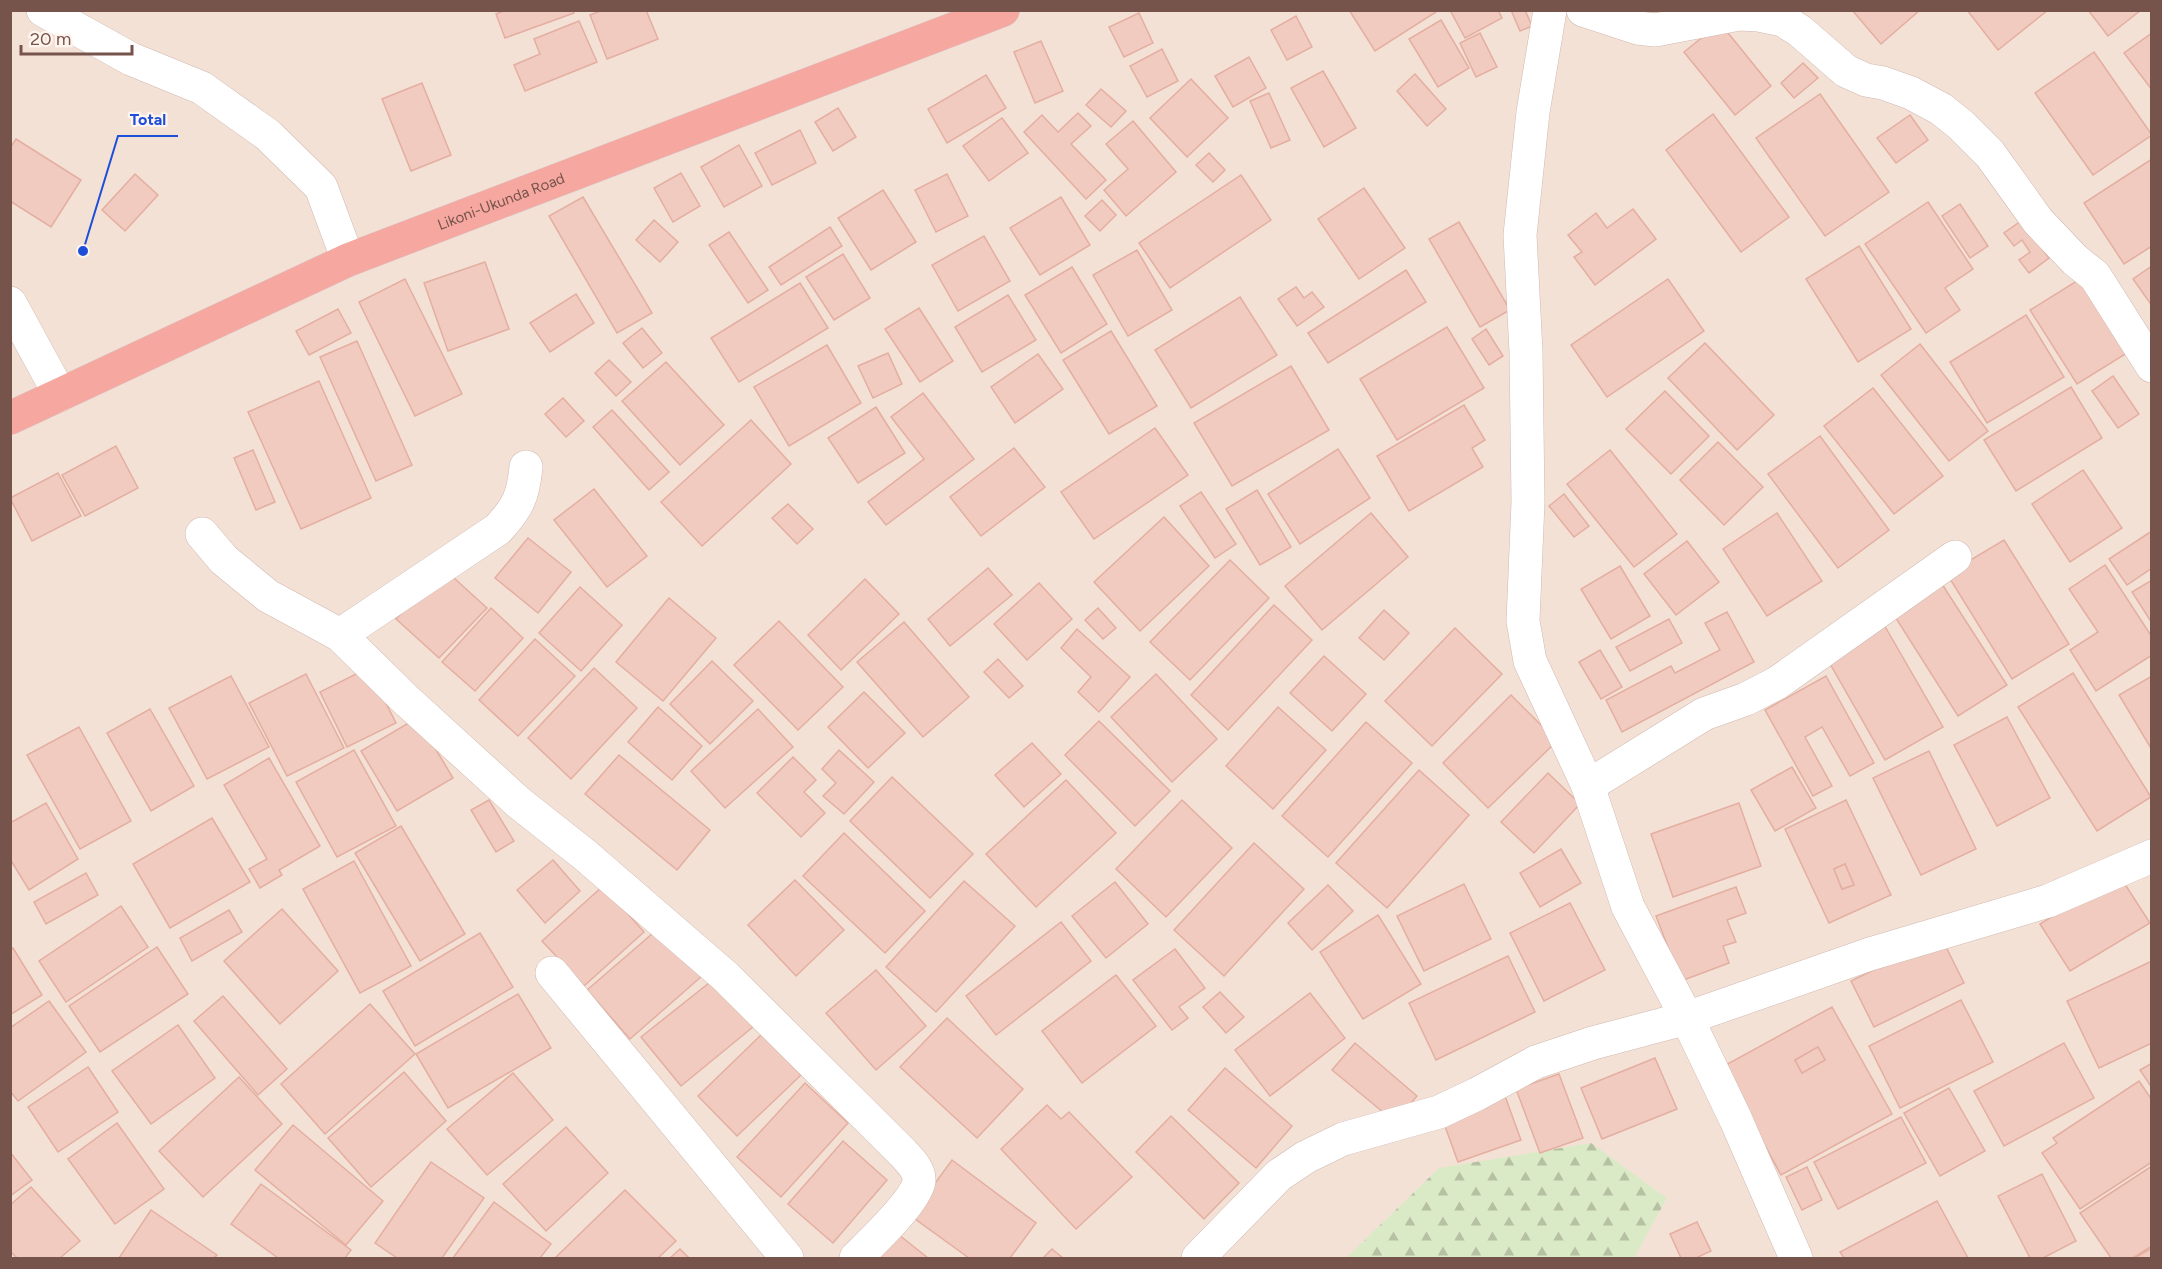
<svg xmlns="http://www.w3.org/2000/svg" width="2162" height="1269" font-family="Figtree,sans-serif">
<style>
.residential{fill:#f4e1d6}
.forest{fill:url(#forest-firs)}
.building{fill:#f1cbc0;stroke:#e4aea0;stroke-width:1.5;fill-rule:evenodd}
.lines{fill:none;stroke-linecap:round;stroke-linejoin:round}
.minor-casing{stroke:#d0b9b0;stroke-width:34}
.highway-casing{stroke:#d9cfcd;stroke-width:34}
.minor{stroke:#fff;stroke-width:33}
.highway{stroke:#f5a7a0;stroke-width:33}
.labels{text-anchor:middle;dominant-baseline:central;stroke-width:4.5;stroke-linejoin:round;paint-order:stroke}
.street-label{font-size:15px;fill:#76544c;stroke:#fff5ee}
.leader{fill:none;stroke:#1d4ed8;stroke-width:2}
.callout-dot{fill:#1d4ed8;stroke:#fff5ee;stroke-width:2}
.callout-label{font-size:16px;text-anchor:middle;font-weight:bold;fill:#1d4ed8;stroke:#fff5ee;stroke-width:4.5;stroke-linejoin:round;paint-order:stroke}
</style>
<defs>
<pattern id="forest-firs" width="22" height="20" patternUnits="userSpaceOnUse" patternTransform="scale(1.5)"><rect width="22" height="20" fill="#dbeac6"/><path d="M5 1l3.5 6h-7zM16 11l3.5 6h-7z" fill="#b6c0a3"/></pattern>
</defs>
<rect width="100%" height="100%" fill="#fcf1e8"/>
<!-- residential -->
<rect class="residential" x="11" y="11" width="2140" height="1247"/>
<!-- forest -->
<polygon class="forest" points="1591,1143 1667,1198 1634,1258 1346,1258 1439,1168"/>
<!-- building -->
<g class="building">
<polygon points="506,10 573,10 574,13 505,38 496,14"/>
<polygon points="603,10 646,10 658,39 607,59 590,15"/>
<polygon points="1349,10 1435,10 1436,12 1375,51"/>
<polygon points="1450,10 1498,10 1502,18 1465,38"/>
<polygon points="1511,10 1525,10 1532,26 1520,31"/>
<polygon points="1852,10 1920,10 1881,44"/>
<polygon points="1967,10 2048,10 1998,50"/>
<polygon points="2088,10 2141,10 2108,36"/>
<polygon points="1139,13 1153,43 1124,57 1109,27"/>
<polygon points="1296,16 1312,47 1287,60 1271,30"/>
<polygon points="1441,20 1469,68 1438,87 1409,39"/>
<polygon points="579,21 597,62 525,91 514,65 540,54 534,39"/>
<polygon points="1720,23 1771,86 1735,115 1684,52"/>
<polygon points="1480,33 1497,67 1476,77 1460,43"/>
<polygon points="2152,33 2152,90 2124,53"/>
<polygon points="1041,41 1063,91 1035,103 1014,52"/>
<polygon points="1162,49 1178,81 1147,97 1130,66"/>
<polygon points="2094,52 2152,135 2093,175 2035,93"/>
<polygon points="1249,57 1266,88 1233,107 1215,76"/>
<polygon points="1803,63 1818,78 1794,98 1781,83"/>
<polygon points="1323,71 1356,128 1324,147 1291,88"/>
<polygon points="1415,74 1446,109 1427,126 1397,91"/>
<polygon points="986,75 1006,108 947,143 928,109"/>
<polygon points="1191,79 1228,118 1187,157 1150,118"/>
<polygon points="422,83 451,155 411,171 382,99"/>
<polygon points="1101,89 1126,111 1111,127 1086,105"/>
<polygon points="1269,93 1290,140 1271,148 1250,101"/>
<polygon points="1820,94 1889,192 1825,236 1756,138"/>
<polygon points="838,108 856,137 833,151 815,122"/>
<polygon points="1078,113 1091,126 1071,144 1106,180 1086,199 1024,132 1042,115 1058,132"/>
<polygon points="1713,114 1789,217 1741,252 1666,150"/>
<polygon points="1910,115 1928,140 1896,163 1877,138"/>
<polygon points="1002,118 1028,153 989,181 963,146"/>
<polygon points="1133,121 1176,172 1126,216 1104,190 1128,169 1106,144"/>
<polygon points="800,130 816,163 772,185 755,153"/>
<polygon points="16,139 81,180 51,227 10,201 10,148"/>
<polygon points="739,145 762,186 724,207 701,167"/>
<polygon points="1209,153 1225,170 1213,182 1196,165"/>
<polygon points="2152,159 2152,246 2124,264 2084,203"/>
<polygon points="681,173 700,206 673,222 654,188"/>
<polygon points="135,174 158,195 125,231 102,210"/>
<polygon points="947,174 968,216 936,232 915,190"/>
<polygon points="1241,175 1271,220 1170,288 1139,243"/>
<polygon points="1364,188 1405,248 1359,279 1318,219"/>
<polygon points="883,190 916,242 871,270 838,218"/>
<polygon points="583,197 652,313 617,333 549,216"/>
<polygon points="1061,197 1090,245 1040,275 1010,228"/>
<polygon points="1102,200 1116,215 1100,231 1085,216"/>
<polygon points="1928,202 1973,269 1945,288 1960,310 1926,333 1865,244"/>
<polygon points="1960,204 1988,246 1970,258 1942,216"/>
<polygon points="1633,209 1656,239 1595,285 1574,257 1582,252 1568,235 1596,213 1607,228"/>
<polygon points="654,220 678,242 660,262 636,240"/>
<polygon points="2021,221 2049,258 2029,273 2019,260 2030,252 2022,240 2014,246 2004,233"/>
<polygon points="1459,222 1510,310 1480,327 1429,239"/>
<polygon points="830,227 842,246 781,285 769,267"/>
<polygon points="729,232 768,290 748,303 709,245"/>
<polygon points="984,236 1010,281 958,311 932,265"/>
<polygon points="1859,246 1911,329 1858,362 1806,279"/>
<polygon points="1137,250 1172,310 1128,336 1093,275"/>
<polygon points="843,254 870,298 834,320 806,277"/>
<polygon points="485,262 509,329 448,351 424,283"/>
<polygon points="2152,266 2152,306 2133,279"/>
<polygon points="1072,267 1107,324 1061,353 1025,295"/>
<polygon points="1406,270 1426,302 1328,363 1308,333"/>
<polygon points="405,279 462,394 415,416 359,302"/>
<polygon points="1668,279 1704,331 1607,397 1571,345"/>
<polygon points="2080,279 2127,353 2077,384 2030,310"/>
<polygon points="800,283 828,328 739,382 711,338"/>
<polygon points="1296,287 1304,298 1312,292 1324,307 1297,326 1278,299"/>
<polygon points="576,294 594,323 550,352 530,323"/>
<polygon points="1008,295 1036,340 982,372 955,327"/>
<polygon points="1240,297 1277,355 1191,408 1155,350"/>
<polygon points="919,308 953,361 920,382 885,329"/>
<polygon points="338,309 351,333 309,355 296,331"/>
<polygon points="2026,315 2064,377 1987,423 1950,362"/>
<polygon points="1447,327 1484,388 1397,440 1360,379"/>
<polygon points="642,328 662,353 643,368 623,343"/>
<polygon points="1486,329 1503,356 1489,365 1472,339"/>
<polygon points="1111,331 1157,406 1109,434 1063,360"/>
<polygon points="357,341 412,465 376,481 320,357"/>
<polygon points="1705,343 1774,415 1737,450 1668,378"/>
<polygon points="1920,344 1988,431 1949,461 1881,375"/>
<polygon points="827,345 861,403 789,446 754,387"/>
<polygon points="888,353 902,384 873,398 858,366"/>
<polygon points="1038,354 1063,389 1015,423 991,387"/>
<polygon points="609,360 631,382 616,396 595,373"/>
<polygon points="666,362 724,425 680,465 622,401"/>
<polygon points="1291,366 1329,430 1232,486 1194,423"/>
<polygon points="2113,376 2139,414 2118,428 2092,391"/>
<polygon points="319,381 371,498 301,529 248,412"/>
<polygon points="2071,387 2102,438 2016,491 1984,440"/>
<polygon points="1873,388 1943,476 1894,514 1824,426"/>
<polygon points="1665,391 1709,436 1671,474 1626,429"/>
<polygon points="923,393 974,459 886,525 868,502 924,459 891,417"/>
<polygon points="563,398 584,421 566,437 545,414"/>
<polygon points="1464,405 1485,440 1472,448 1483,467 1409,511 1377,456"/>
<polygon points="876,407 905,453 858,483 828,438"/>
<polygon points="612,410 669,472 649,490 593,427"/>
<polygon points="751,420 791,464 702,546 661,502"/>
<polygon points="1155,428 1188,475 1094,539 1061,492"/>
<polygon points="1820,436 1889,530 1838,568 1768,474"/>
<polygon points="1718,442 1763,487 1724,525 1680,480"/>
<polygon points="116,446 138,488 85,516 62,475"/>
<polygon points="1014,448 1045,487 981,536 950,497"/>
<polygon points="1338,449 1370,498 1300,544 1268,494"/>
<polygon points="253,450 275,502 256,510 234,458"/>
<polygon points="1610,450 1677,534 1634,567 1567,484"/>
<polygon points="2083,470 2122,528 2070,562 2032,504"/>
<polygon points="58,473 81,516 32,541 10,498"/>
<polygon points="594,489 647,556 607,587 554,520"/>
<polygon points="1257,490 1291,547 1260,565 1226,509"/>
<polygon points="1201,492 1236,544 1215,558 1180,506"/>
<polygon points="1564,494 1589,526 1574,537 1549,506"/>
<polygon points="788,504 813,529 797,544 772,518"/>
<polygon points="1371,513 1408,557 1322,630 1285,586"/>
<polygon points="1777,513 1822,581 1767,616 1723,549"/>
<polygon points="1164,517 1209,566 1140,631 1094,582"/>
<polygon points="2152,531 2152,568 2127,585 2109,559"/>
<polygon points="528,538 571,572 538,613 495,578"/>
<polygon points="2004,540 2069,644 2012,679 1947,574"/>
<polygon points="1687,541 1719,582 1676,615 1644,574"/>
<polygon points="1230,560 1269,598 1190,680 1150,642"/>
<polygon points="2105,565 2152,637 2152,655 2096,691 2070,650 2098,632 2069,589"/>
<polygon points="1620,566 1650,616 1611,639 1581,589"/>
<polygon points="443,568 487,608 439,658 396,619"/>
<polygon points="988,568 1012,595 950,646 928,619"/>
<polygon points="865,579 899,614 841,670 808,635"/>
<polygon points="2152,580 2152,619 2150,620 2132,592"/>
<polygon points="1940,581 2007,685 1958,716 1892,612"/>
<polygon points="1039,583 1072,619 1027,660 994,624"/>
<polygon points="580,587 622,625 581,671 539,633"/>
<polygon points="669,598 716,638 663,701 616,662"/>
<polygon points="1274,605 1312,640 1228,730 1191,695"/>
<polygon points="491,608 523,638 475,691 442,662"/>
<polygon points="1098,608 1116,628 1103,639 1085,620"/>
<polygon points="1384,610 1409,633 1384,660 1359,638"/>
<polygon points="1727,612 1754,662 1622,732 1606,700 1671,666 1675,673 1720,650 1705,623"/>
<polygon points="1669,619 1682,643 1630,671 1616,647"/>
<polygon points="779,621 843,687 798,730 734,665"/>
<polygon points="904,622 969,697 923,737 857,662"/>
<polygon points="1883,623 1943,727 1885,760 1825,655"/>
<polygon points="1455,628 1502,674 1432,746 1385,701"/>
<polygon points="1077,629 1130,677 1099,712 1078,692 1091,677 1061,648"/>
<polygon points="535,639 575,676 518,736 479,700"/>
<polygon points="1600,650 1622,687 1601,699 1579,662"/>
<polygon points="1324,656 1366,694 1332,731 1290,693"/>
<polygon points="998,659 1023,686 1009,698 984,672"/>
<polygon points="712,661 753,701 710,744 670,704"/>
<polygon points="368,668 396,723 347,747 320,692"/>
<polygon points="594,668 637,708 571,779 528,738"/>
<polygon points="2073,673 2151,797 2097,831 2018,707"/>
<polygon points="306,674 344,748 287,776 249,703"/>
<polygon points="1156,674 1217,739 1172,782 1111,717"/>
<polygon points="231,676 269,747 207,779 169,708"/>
<polygon points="1826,676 1874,763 1850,776 1822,727 1805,737 1832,786 1813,796 1765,710"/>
<polygon points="2152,676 2152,750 2119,695"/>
<polygon points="864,692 905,733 868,768 828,727"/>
<polygon points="1511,695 1557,741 1488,808 1443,763"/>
<polygon points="658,707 702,746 672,780 628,742"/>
<polygon points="1278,707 1326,750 1273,809 1226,766"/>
<polygon points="150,709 194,786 151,811 107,733"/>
<polygon points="758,709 793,747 725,808 691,771"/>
<polygon points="2007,717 2050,798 1997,826 1954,745"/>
<polygon points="417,718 453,778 397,811 361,751"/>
<polygon points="1099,721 1170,791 1135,826 1065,755"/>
<polygon points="1366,722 1412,763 1328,857 1282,816"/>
<polygon points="79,727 131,821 80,849 27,755"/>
<polygon points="1032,743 1061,774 1024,807 995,775"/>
<polygon points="354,750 396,826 337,857 296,782"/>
<polygon points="839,750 874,782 844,814 823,796 836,783 822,769"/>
<polygon points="1929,751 1976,849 1921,875 1873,778"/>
<polygon points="619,755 710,830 677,870 585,794"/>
<polygon points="793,757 816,780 804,792 825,813 801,837 757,793"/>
<polygon points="269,758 320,846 279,870 282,875 260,888 249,869 267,859 224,785"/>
<polygon points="1792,767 1816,808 1775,831 1751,790"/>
<polygon points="1419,770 1469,815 1387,908 1336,863"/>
<polygon points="1548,773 1580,804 1534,853 1501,822"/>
<polygon points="892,777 973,854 930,898 850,821"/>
<polygon points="1066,780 1116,833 1036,907 986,854"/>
<polygon points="489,800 514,841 496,852 471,810"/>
<polygon points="1182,800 1232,848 1166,917 1116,869"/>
<path d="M1846 800 1891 895 1829 923 1785 829ZM1845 864 1854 885 1842 889 1834 869Z"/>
<polygon points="46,803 78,859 29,890 10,859 10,823"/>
<polygon points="1739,803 1761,866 1673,897 1651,834"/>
<polygon points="212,818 250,882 170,928 133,864"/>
<polygon points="401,826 465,934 420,961 355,853"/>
<polygon points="844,833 925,911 885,953 803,876"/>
<polygon points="1254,843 1304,889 1224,976 1174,930"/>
<polygon points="1561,849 1581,883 1540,907 1520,873"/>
<polygon points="553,860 580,891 545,923 517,890"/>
<polygon points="354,861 411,966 360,993 303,889"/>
<polygon points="1845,864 1854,885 1842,889 1834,869"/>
<polygon points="86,873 98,895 46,924 34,902"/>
<polygon points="2119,875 2150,923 2070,971 2040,924"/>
<polygon points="795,880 844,930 796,976 748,925"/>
<polygon points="964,881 1015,926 936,1012 886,967"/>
<polygon points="1115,882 1148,924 1106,958 1072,916"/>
<polygon points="1464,884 1491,939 1424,971 1397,916"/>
<polygon points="1328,885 1353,911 1312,950 1288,923"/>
<polygon points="603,886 644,932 584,986 542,941"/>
<polygon points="1736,887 1746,913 1727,920 1736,942 1723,946 1729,963 1681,981 1656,916"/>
<polygon points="1570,903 1605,970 1544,1001 1510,933"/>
<polygon points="121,906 148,947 66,1002 39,961"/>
<polygon points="282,909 338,971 280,1024 224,961"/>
<polygon points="229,910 242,932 192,961 180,938"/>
<polygon points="1378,915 1421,984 1363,1019 1320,952"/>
<polygon points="1061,922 1091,961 996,1035 966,996"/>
<polygon points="660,927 702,976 630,1039 587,990"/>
<polygon points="480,933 513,987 415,1046 383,991"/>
<polygon points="1941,937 1964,983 1874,1027 1851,981"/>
<polygon points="157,947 188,994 100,1052 69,1006"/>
<polygon points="13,948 42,995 10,1015 10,950"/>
<polygon points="1175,949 1205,988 1179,1007 1188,1018 1172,1030 1133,980"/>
<polygon points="1508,956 1535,1012 1436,1060 1409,1003"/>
<polygon points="2152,961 2152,1043 2099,1068 2067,1001"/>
<polygon points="876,970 926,1026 876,1070 826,1013"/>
<polygon points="1116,975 1156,1026 1082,1083 1042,1031"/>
<polygon points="714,979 753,1027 681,1086 641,1037"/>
<polygon points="1220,992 1244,1017 1226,1033 1203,1007"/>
<polygon points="1310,993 1345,1038 1270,1096 1235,1050"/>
<polygon points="518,994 551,1048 448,1108 416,1054"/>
<polygon points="223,996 287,1069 258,1095 194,1021"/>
<polygon points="1961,1000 1993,1062 1900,1108 1869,1046"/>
<polygon points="49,1001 86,1052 18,1101 10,1091 10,1028"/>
<polygon points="370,1004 415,1054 325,1134 281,1084"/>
<path d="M1832 1007 1892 1114 1781 1175 1722 1067ZM1818 1047 1825 1060 1802 1073 1795 1060Z"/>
<polygon points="947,1018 1023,1089 977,1138 900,1067"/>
<polygon points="178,1025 215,1078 151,1124 112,1071"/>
<polygon points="762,1034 801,1075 737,1136 698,1096"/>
<polygon points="1355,1043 1417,1096 1395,1122 1332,1070"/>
<polygon points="2064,1043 2094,1098 2004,1146 1974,1091"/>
<polygon points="1818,1047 1825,1060 1802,1073 1795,1060"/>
<polygon points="1655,1058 1677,1109 1602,1139 1581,1088"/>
<polygon points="2152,1063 2152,1088 2140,1070"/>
<polygon points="88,1067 118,1112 58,1152 28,1107"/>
<polygon points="1225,1068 1292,1126 1256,1168 1188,1110"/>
<polygon points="404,1072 446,1121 371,1187 328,1138"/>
<polygon points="513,1073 553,1120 487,1175 447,1129"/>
<polygon points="1559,1074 1583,1138 1540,1153 1516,1089"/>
<polygon points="239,1077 282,1124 203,1197 159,1151"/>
<polygon points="2139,1081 2152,1100 2152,1162 2080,1209 2042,1153 2057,1143 2053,1138"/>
<polygon points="805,1083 848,1123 781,1197 737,1157"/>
<polygon points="1949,1088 1985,1151 1940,1176 1904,1113"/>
<polygon points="1505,1096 1521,1140 1458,1162 1442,1118"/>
<polygon points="1047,1105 1061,1119 1069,1112 1132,1177 1076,1229 1001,1149"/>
<polygon points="1171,1116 1239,1183 1204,1219 1136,1152"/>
<polygon points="1901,1117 1926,1163 1838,1209 1814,1162"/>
<polygon points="117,1123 164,1189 115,1224 68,1159"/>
<polygon points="293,1125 383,1201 346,1245 255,1170"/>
<polygon points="566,1127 608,1173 546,1231 503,1184"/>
<polygon points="843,1141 887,1180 833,1243 788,1204"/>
<polygon points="10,1152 32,1180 10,1196"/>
<polygon points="952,1160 1036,1223 1010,1258 969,1258 911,1216"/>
<polygon points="431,1162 484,1198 442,1258 397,1258 375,1243"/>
<polygon points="2152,1166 2152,1246 2133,1258 2111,1258 2080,1213"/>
<polygon points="1807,1167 1822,1200 1802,1210 1786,1177"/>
<polygon points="2042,1174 2076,1241 2043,1258 2030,1258 1998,1196"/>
<polygon points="261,1184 351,1250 345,1258 278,1258 231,1224"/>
<polygon points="31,1187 80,1241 60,1258 17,1258 10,1251 10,1205"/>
<polygon points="625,1190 676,1241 658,1258 555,1258"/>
<polygon points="1937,1201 1968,1258 1844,1258 1840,1252"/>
<polygon points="494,1202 551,1244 540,1258 453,1258"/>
<polygon points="151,1210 217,1255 214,1258 119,1258"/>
<polygon points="1697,1222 1711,1251 1696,1258 1681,1258 1670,1234"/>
<polygon points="889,1227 928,1258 863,1258"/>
<polygon points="2152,1248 2152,1258 2134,1258"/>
<polygon points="680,1249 689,1258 670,1258"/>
<polygon points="1052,1249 1063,1258 1043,1258"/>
</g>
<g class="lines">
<!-- minor casing -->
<g class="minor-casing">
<g id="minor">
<polyline points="43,10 131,59 202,88 268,135 321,187 348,260"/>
<polyline points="1550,10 1533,112 1520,235 1526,352 1528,502 1523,621 1530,661 1588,786 1628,907 1687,1018 1736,1120 1796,1258"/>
<polyline points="1583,10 1638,28 1655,30 1739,14 1759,15 1783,20 1800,31 1846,71 1866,80 1883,83 1911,93 1941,109 1961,125 1990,154 2038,221 2075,260 2095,276 2152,366"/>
<polyline points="10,303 60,395"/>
<path d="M202 534 224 560 268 596 340 635 404 698 518 802 585 855 725 976 903 1153C910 1161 920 1170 919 1181 916 1201 871 1243 856 1258"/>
<path d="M340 635 498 529C518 507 523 497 526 467"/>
<polyline points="1588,786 1704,714 1746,699 1777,683 1955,557"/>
<polyline points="552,973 787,1258"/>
<polyline points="1198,1258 1279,1175 1306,1157 1343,1139 1439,1112 1477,1094 1536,1062 1593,1043 1687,1018 1870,954 2048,901 2152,856"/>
</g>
</g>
<!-- highway casing -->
<g class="highway-casing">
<g id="highway">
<path id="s1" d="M10 418 348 260 1003 10"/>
</g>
</g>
<!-- minor -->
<use href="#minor" class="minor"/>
<!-- highway -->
<use href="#highway" class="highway"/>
</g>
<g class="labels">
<!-- street labels -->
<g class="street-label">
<text stroke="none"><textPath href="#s1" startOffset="537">Likoni-Ukunda Road</textPath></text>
</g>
</g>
<!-- callouts -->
<path class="leader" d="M83 251L118 136H178"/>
<circle class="callout-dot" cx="83" cy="251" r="6"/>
<g class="callout-label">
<text x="148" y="125">Total</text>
</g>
<!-- border -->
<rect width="2162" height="1269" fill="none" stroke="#76544c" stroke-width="24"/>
<!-- scale -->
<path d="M21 45v9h111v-9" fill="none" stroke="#76544c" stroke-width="3"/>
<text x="30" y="45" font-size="18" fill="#76544c" stroke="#fff5ee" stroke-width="4.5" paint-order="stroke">20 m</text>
</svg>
